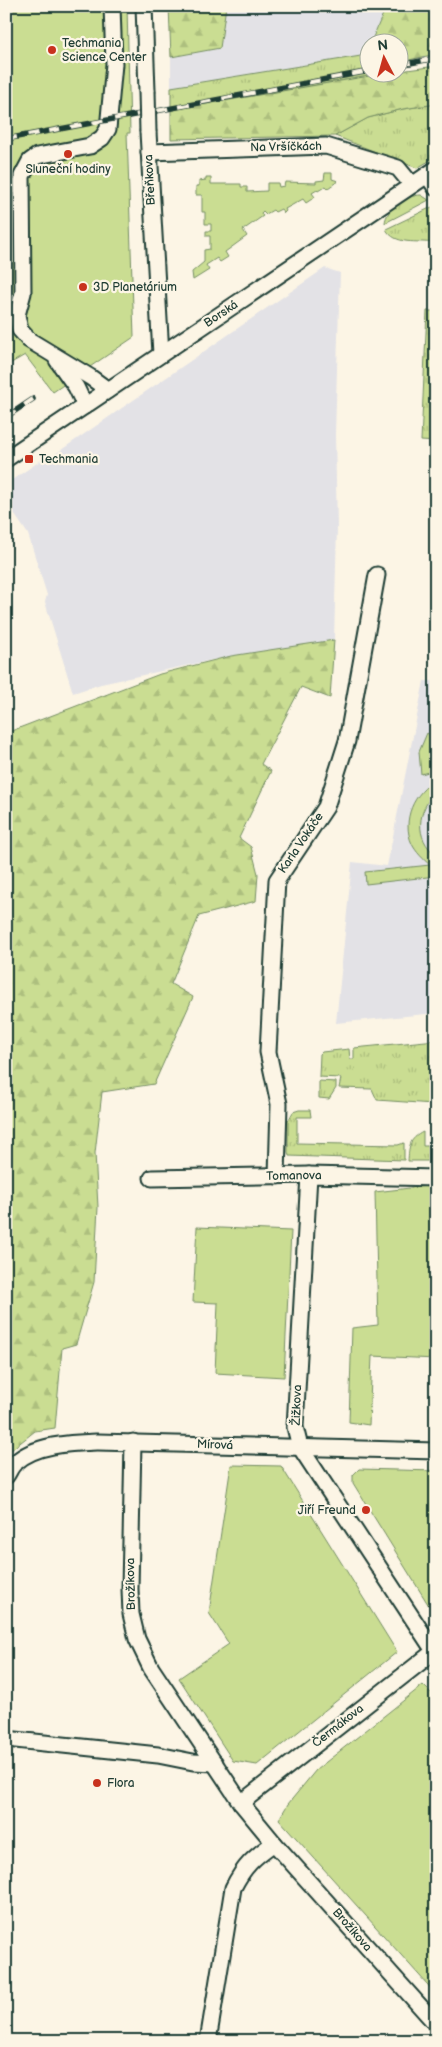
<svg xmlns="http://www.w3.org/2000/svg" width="442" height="2047" font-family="'Balsamiq Sans',sans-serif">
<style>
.built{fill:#e3e2e6}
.grass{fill:url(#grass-tufts);stroke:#748d63}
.forest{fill:url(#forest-firs);stroke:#748d63}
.green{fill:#cadd92;stroke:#748d63}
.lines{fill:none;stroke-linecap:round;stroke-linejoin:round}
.minor-casing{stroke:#1f3d34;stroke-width:19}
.minor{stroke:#fcf5e5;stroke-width:15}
.rail-casing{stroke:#1f3d34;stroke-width:5.5}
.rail{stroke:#fcf5e5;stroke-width:4;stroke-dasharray:11;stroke-linecap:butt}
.minor-bridge-casing{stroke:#1f3d34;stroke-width:19;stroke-linecap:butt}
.minor-bridge{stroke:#fcf5e5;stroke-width:15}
.poi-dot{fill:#c8321e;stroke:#fcf5e5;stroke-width:2}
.labels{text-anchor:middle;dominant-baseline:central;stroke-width:4.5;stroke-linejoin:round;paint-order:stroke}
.poi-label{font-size:12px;fill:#1f3d34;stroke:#fcf5e5;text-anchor:start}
.street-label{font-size:12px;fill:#1f3d34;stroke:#fcf5e5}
</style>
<defs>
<pattern id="grass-tufts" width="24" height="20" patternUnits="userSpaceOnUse" patternTransform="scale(1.25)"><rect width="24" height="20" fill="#cadd92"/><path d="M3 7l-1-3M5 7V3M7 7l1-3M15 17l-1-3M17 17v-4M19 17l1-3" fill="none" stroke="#adbf7e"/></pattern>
<pattern id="forest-firs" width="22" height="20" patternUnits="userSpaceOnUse" patternTransform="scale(1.25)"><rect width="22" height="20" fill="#cadd92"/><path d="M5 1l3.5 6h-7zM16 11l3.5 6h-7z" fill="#adbf7e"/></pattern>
</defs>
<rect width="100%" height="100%" fill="#fcf5e5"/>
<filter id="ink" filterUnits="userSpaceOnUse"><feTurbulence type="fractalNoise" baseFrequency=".02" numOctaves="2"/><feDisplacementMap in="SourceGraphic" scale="10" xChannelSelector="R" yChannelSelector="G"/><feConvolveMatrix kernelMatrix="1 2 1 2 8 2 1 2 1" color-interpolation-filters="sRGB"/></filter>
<g filter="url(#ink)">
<!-- built -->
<g class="built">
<polygon points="226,6 341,6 383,14 371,42 370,42 367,55 171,87 171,57 220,48"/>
<polygon points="325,268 340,273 335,434 337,528 334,640 231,656 101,684 73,693 45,602 47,595 28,534 6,502 6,484 46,457 48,459"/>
<polygon points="424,681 436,681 436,1013 336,1023 352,862 387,866"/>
</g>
<!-- grass -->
<g class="grass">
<polygon points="367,55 369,56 370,72 387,73 171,110 171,87"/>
<polygon points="436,104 436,157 417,168 335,136 368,118 403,109"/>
<path d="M421 195 429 200 385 223C386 208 407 195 421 195Z"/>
<path d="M432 207 436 209V232H433L434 243C417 240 395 246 386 229Z"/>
<polygon points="427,311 436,311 436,442 421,441"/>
<polygon points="436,1040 436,1100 433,1104 377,1100 372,1089 339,1088 341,1078 319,1077 320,1054 322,1052 349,1049 350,1059 354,1059 354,1048"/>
<polygon points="319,1081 336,1082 336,1088 329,1099 319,1098"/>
<polygon points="299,1110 310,1110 311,1117 297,1117 297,1143 398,1145 404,1143 404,1160 289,1156 288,1152 288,1121 293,1112"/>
<path d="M423 1132V1146H436V1161H408C409 1146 409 1139 423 1132Z"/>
</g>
<!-- forest -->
<g class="forest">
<polygon points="169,6 226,6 220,48 171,57"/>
<polygon points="341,6 408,6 436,13 436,54 400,62 400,42 371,42 383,14"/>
<polygon points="436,66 436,104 403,109 368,118 335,136 171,139 171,110 387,73 400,72 400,71"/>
<polygon points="334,640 330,698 301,687 261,764 271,771 239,838 251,847 258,874 256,901 199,916 171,984 193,997 154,1084 102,1092 95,1153 98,1207 94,1282 76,1344 62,1348 55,1428 35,1431 6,1454 6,733 160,674 231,656"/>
</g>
<!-- green -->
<g class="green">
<polygon points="6,6 127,6 130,133 127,133 134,337 53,392 25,355 6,366"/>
<polygon points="325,173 332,173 332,179 338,181 328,188 326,186 318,191 317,190 312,193 315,197 306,203 303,199 285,209 286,211 284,213 281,209 275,212 273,210 266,214 263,211 261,213 263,216 243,230 247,236 225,252 228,257 220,262 217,258 206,265 209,270 193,280 192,272 204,262 204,250 210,249 210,236 206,236 206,231 211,231 211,224 205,224 205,212 202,212 202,195 196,195 196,186 199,186 199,181 206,180 206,178 211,178 211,184 241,184 241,187 247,187 247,192 267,191 267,183 278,183 279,187 284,186 285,182 316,183 316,181 324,180"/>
<polygon points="427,733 436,739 436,770 421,774 419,752"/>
<path d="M436 780V792C417 810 414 838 436 855V876L366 884 365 872 430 865C423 859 416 852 412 844 401 820 414 792 436 780Z"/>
<polygon points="436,1185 432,1304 436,1304 436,1359 372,1356 369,1425 349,1422 352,1328 378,1325 375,1192"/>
<polygon points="197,1227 291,1231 284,1377 215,1373 218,1303 193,1302"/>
<polygon points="231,1465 281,1466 397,1652 257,1765 233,1761 179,1678 229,1644 209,1613"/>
<polygon points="359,1469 436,1471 436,1610 431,1609 353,1483 353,1475"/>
<polygon points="423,1685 436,1698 436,1994 279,1819 288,1804 316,1770"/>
</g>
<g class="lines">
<!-- minor casing -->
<g class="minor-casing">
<g id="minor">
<polyline points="144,6 147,91"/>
<polyline points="148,132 161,354"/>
<polyline points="149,152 326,146 398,168 412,185"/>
<polyline points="427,175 436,188"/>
<polyline points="57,360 76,387 85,406"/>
<polyline points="108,390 90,377 29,340 20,330 17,315 23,293 22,176 30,161 37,156 90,146 102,138 108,129 114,64 112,6"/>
<polyline points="6,459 436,169"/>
<polyline points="309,1175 295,1427 300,1447 436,1654"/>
<polyline points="277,1176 279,1104 268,1052 277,880 326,807 347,741 377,575"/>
<polyline points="152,1178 309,1175 436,1178"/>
<polyline points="133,1442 130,1589 131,1614 137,1639 151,1668 241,1803 274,1843 436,2024"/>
<path d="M6 1476C9 1472 11 1466 15 1463 35 1444 72 1443 98 1442L436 1451"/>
<polyline points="6,1739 158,1755 193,1762 215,1763"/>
<polyline points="241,1803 436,1650"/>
<path d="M208 2041 233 1888C244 1866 254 1857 274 1843"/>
</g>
</g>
<!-- minor -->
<use href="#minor" class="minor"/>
<!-- rail casing -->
<g class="rail-casing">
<g id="rail">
<polyline points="400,65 436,58"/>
<polyline points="6,139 370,71"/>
<polyline points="6,417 33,399"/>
</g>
</g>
<!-- rail -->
<use href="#rail" class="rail"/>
<!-- minor-bridge casing -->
<g class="minor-bridge-casing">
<polyline id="minor-bridge" points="147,91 148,132"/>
</g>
<!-- minor-bridge -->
<use href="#minor-bridge" class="minor-bridge"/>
</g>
</g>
<!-- markers -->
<g class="poi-dot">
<circle cx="52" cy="50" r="5"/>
<circle cx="68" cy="154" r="5"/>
<circle cx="83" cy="287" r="5"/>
<rect x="24" y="454" width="10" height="10" rx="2.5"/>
<circle cx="366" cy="1510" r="5"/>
<circle cx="97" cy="1783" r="5"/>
</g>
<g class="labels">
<!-- poi labels -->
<g class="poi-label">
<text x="62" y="43">Techmania<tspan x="62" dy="14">Science Center</tspan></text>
<text x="68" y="169" text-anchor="middle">Sluneční hodiny</text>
<text x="93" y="287">3D Planetárium</text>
<text x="39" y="459">Techmania</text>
<text x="356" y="1510" text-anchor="end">Jiří Freund</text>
<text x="107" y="1783">Flora</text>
</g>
<!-- street labels -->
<g class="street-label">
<text transform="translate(286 147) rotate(-1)">Na Vršíčkách</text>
<text transform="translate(150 180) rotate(-93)">Břeňkova</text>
<text transform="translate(221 314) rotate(-34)">Borská</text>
<text transform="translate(301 843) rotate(-56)">Karla Vokáče</text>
<text transform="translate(294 1176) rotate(-1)">Tomanova</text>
<text transform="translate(297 1405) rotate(-88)">Žižkova</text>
<text transform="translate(215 1445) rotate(2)">Mírová</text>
<text transform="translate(131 1584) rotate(-91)">Brožíkova</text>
<text transform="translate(338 1726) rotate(-38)">Čermákova</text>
<text transform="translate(352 1930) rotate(49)">Brožíkova</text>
</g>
</g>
<!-- margin -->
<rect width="442" height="2047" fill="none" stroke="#fcf5e5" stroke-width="25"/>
<rect x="12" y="12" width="417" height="2022" fill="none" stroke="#1f3d34" stroke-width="2" filter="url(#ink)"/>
<!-- north arrow -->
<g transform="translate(384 58) rotate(354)"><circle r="24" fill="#fcf5e5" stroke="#a4ab9e"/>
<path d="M0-4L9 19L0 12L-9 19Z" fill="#c8321e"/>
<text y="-8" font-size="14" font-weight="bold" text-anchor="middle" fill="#1f3d34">N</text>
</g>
</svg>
